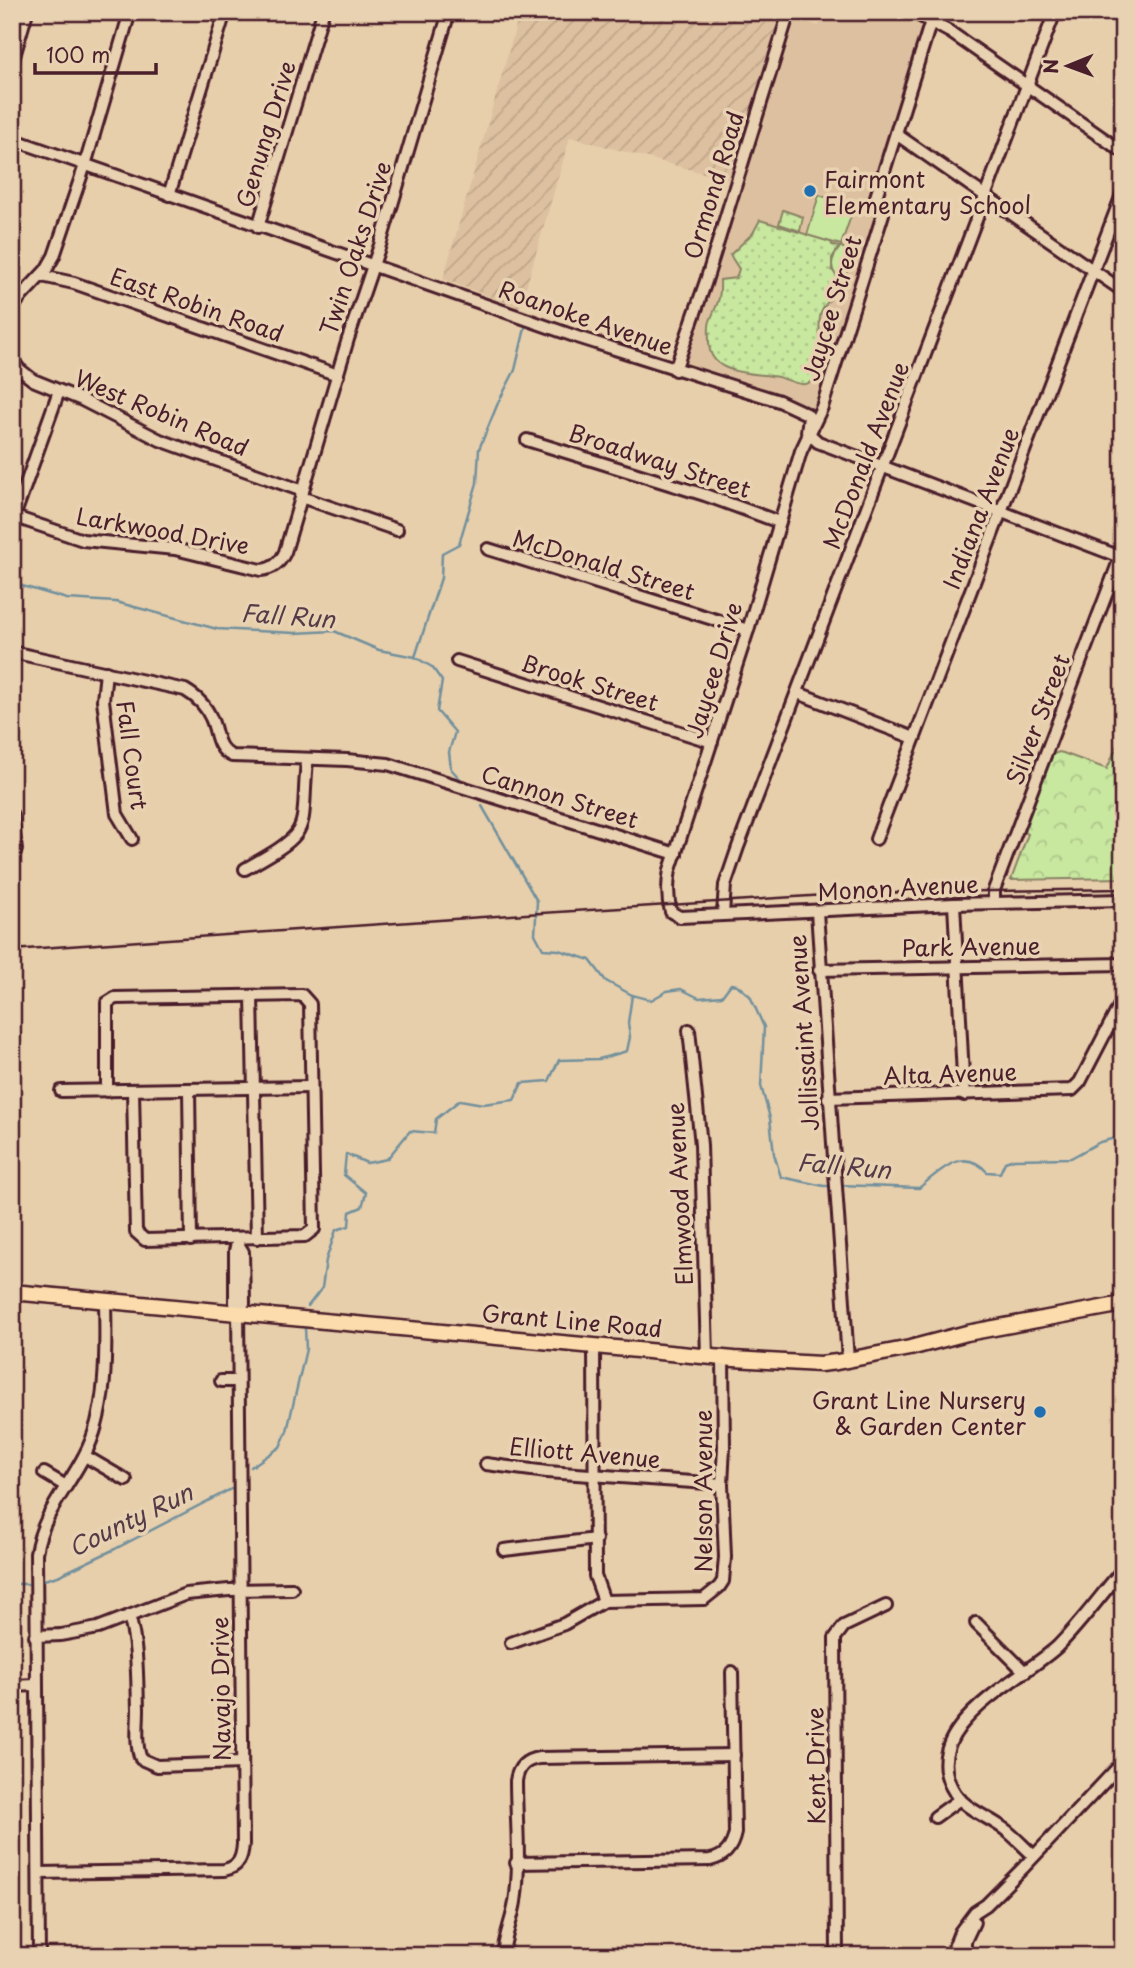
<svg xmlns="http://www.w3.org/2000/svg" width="1135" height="1968" font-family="'Playpen Sans',sans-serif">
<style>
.built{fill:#ddc09f}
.industrial{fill:url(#industrial-furrows)}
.grass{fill:url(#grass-dots);stroke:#898365;stroke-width:2}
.park{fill:url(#park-crowns);stroke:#898365;stroke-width:2}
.pitch{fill:#c8e79f;stroke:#898365;stroke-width:2}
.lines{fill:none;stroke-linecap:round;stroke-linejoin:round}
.stream{stroke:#72909c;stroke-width:2.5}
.minor-casing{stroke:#4a1f2b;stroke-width:16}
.major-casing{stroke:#4a1f2b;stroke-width:19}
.minor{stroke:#e8d2b1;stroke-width:10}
.major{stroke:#fcdcac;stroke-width:14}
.rail{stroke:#4a1f2b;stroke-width:2.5}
.poi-dot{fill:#1f6fb2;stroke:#e8d2b1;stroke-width:2.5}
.labels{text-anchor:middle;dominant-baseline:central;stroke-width:7;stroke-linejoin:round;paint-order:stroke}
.street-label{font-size:23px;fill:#4a1f2b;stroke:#e8d2b1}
.poi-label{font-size:23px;fill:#4a1f2b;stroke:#e8d2b1;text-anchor:start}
.water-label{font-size:24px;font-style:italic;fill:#543b47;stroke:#e8d2b1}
</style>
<defs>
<pattern id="industrial-furrows" width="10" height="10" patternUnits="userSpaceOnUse" patternTransform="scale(1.75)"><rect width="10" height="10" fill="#ddc09f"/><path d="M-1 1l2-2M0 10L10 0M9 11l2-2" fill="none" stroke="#bfa589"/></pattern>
<pattern id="grass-dots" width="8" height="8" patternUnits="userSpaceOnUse" patternTransform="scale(1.75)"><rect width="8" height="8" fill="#c8e79f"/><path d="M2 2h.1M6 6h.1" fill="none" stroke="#adc689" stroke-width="1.8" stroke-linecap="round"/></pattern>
<pattern id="park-crowns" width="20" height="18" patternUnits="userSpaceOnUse" patternTransform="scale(1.75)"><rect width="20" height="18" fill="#c8e79f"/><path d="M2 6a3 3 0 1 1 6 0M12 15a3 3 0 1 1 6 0" fill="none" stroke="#adc689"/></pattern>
</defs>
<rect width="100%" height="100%" fill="#e8cfac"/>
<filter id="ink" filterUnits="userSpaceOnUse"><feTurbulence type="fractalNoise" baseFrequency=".0143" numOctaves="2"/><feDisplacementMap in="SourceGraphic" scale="14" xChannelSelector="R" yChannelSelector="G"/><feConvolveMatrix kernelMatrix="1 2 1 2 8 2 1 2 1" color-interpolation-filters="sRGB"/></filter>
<g filter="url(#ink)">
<!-- built -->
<polygon class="built" points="824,12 896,12 935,23 815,414 793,402 682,367 791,17 819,26"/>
<!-- industrial -->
<polygon class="industrial" points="520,12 782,12 729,180 570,137 520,308 443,279"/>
<!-- grass -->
<g class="grass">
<polygon points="783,210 803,217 800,231 779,224"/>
<path d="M760 220 831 242 832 245 839 247 832 258V270L844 283C837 292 825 302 821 313 815 331 827 361 817 376 806 392 791 380 778 377 755 372 709 377 709 342 709 335 708 327 710 321 717 303 721 301 720 280L736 278 739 269 730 255 753 233Z"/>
</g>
<!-- park -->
<g class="park">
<path d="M841 246 852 256 844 283C828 271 829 260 841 246Z"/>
<polygon points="1123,732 1123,878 1011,880 1028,834 1024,832 1035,801 1034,797 1051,755 1059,752 1063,753 1107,769"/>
</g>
<!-- pitch -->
<polygon class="pitch" points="819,195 845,203 846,207 853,210 841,245 807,235"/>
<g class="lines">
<!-- stream -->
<g class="stream">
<polyline points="12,583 67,599 116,602 217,629 295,633 334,631 379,650 415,657 432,667 442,681 437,711 455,732 449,752 451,769 463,782"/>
<polyline points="415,657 441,578 442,553 459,544 477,483 479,449 498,403 515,370 525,328"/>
<polyline points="482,806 537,901 535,934 543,949 559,950 590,960 606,981 632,995 651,1000 667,991 681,989 699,998 722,996 731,984 737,985 750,996 764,1027 761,1086 770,1118 774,1154 781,1177 824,1186 834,1186"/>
<path d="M840 1185 919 1188C940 1171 963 1145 987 1172L1000 1173 1005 1162 1014 1159 1071 1158 1100 1142 1123 1136"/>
<polyline points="308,1306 322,1288 326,1260 336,1230 349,1226 350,1212 362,1207 366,1193 344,1175 346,1154 367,1163 387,1159 410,1131 434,1133 436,1119 460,1100 483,1104 514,1100 522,1083 549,1081 559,1060 599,1059 627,1051 630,1037 628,1023 632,995"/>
<polyline points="251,1467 280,1447 287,1431 306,1349 305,1328"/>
<polyline points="44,1580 58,1576 115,1549 231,1489"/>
<polyline points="12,1584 27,1584"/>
</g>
<!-- minor casing -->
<g class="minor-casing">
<g id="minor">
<polyline points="913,12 950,32 1123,152"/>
<path d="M931 21 876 197 883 214 822 407 801 451 748 630 670 870C667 885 667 897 671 912L680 917 954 904 1123 900"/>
<polyline points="12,63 27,12"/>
<polyline points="896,134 1123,291"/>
<polyline points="12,139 577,337 779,401 807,414 809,417 807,432 818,442 1123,558"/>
<polyline points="169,195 225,12"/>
<polyline points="258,227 323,12"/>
<polyline points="42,276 74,283 338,375"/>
<polyline points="12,310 18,300 46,270 54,256 85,165 130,12"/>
<polyline points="12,359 19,369 33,380 80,399 160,440 303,491"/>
<polyline points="675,370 706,281 789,12"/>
<polyline points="527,440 705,495 779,522"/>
<polyline points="301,497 397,530"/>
<path d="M12 516 83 540 175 549 261 570C273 569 280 563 285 552L348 339 380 245 449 12"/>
<polyline points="14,517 59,391"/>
<polyline points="488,549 748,630"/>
<path d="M12 652 185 690C197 697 206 706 211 718 218 733 215 748 232 756L347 760 388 764 676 854"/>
<polyline points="457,661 712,742"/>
<polyline points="106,672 103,700 117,814 132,839"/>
<polyline points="798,693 914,738"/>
<polyline points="12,815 16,850"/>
<polyline points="876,839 1123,192"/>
<path d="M245 869C316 829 300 834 307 760"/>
<polyline points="994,903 994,890 1122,553"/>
<polyline points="954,904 964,1095"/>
<polyline points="817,912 848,1360"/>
<polyline points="723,914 725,885 738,847 1055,12"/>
<polyline points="819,970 1123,964"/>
<polyline points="252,996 257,1238"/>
<polyline points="689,1030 701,1145 707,1356"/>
<polyline points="189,1089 191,1240"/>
<polyline points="61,1091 311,1087"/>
<polyline points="107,1091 107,1003 115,998 302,995 310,1004 314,1229 305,1236 145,1240 136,1232 133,1090"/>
<polyline points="828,1098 1072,1090 1080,1082 1123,999"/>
<polyline points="238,1309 244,1303 243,1252 238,1244"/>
<polyline points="594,1345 595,1576 604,1601"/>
<polyline points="221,1381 238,1381"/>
<polyline points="85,1456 126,1480"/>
<polyline points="486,1464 547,1472 722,1484"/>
<polyline points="44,1473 66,1486"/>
<polyline points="504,1550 596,1539"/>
<path d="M129 1616C138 1647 137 1677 138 1709 138 1725 135 1745 141 1759L157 1766 242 1763"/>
<polyline points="976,1623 1025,1672"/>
<polyline points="35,1636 61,1635 98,1628 186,1594 229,1590 292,1589"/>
<polyline points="511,1643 564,1624 604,1601 704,1599 719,1587 723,1581 725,1557 722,1484 724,1447 723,1358"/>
<polyline points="12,1686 36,1685"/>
<polyline points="935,1817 960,1799"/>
<path d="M1034 1856C1025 1848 1016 1838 1007 1831 991 1818 966 1810 955 1793 913 1729 1020 1681 1057 1647 1081 1623 1101 1595 1123 1569"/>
<path d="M516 1863 710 1860C725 1857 732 1848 735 1833L732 1672"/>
<path d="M39 1873 224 1870C239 1867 242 1858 243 1844L238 1309 235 1303V1251L238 1239"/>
<polyline points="951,1955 960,1932 975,1912 986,1905 1023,1868 1123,1762"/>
<path d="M39 1956 36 1553C42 1515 67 1489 84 1456 108 1412 106 1350 105 1301"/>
<path d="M503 1956C504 1937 512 1921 515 1902 521 1864 516 1819 516 1781 518 1767 525 1760 539 1758L734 1755"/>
<polyline points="837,1956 835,1638 844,1626 886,1606"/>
<polyline points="965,1956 965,1941 974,1922"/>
</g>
</g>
<!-- major casing -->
<g class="major-casing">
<g id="major">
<polyline points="1120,12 1123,14"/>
<polyline points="12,1292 734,1359 820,1364 837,1362 910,1348 967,1333 1123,1304"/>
</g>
</g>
<!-- minor -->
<use href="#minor" class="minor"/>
<!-- major -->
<use href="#major" class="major"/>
<!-- rail -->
<polyline class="rail" points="12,950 526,914 858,893 1123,889"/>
</g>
</g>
<!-- markers -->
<g class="poi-dot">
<circle cx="810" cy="191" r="7"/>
<circle cx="1040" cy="1412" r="7"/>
</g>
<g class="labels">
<!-- street labels -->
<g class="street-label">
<text transform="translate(265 134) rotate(-73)">Genung Drive</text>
<text transform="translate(713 185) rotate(-73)">Ormond Road</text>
<text transform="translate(355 248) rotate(-72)">Twin Oaks Drive</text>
<text transform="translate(197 304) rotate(19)">East Robin Road</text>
<text transform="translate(831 308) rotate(-73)">Jaycee Street</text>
<text transform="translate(586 317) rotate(19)">Roanoke Avenue</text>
<text transform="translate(162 412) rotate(23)">West Robin Road</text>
<text transform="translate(865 455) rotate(-69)">McDonald Avenue</text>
<text transform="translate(660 460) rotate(18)">Broadway Street</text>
<text transform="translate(980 508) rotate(-69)">Indiana Avenue</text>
<text transform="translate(163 530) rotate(10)">Larkwood Drive</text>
<text transform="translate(604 564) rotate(17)">McDonald Street</text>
<text transform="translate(713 670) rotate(-73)">Jaycee Drive</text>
<text transform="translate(590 682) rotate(17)">Brook Street</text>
<text transform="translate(1037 719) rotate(-69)">Silver Street</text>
<text transform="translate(133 755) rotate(82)">Fall Court</text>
<text transform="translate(560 796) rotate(17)">Cannon Street</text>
<text transform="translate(898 887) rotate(-3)">Monon Avenue</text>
<text transform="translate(971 946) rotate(-1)">Park Avenue</text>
<text transform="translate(803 1033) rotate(-94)">Jollissaint Avenue</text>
<text transform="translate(950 1073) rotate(-2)">Alta Avenue</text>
<text transform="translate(679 1194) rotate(-93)">Elmwood Avenue</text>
<text transform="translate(572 1320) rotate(5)">Grant Line Road</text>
<text transform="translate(585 1452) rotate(5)">Elliott Avenue</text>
<text transform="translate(702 1491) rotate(-90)">Nelson Avenue</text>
<text transform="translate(220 1689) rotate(-91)">Navajo Drive</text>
<text transform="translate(815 1766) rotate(-91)">Kent Drive</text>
</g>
<!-- poi labels -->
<g class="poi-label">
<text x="824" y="178">Fairmont<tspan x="824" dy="26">Elementary School</tspan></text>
<text x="1026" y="1399" text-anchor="end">Grant Line Nursery<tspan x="1026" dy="26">&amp; Garden Center</tspan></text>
</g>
<!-- water labels -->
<g class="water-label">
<text transform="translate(288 615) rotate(4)">Fall Run</text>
<text transform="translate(844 1165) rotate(5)">Fall Run</text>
<text transform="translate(130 1519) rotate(-26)">County Run</text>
</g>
</g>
<!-- margin -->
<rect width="1135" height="1968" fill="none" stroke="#e8d2b1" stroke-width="42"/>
<rect x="21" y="21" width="1093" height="1926" fill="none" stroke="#4a1f2b" stroke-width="2.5" filter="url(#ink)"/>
<!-- north arrow -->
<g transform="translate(1068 66) rotate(269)" stroke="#e8d2b1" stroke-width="5" paint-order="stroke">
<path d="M0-5L12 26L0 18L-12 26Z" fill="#4a1f2b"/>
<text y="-10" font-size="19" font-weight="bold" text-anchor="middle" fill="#4a1f2b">N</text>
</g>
<!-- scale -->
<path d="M35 63v10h121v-10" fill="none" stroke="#4a1f2b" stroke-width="3.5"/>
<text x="46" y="63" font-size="21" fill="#4a1f2b" stroke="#e8d2b1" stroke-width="5" paint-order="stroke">100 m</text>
</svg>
